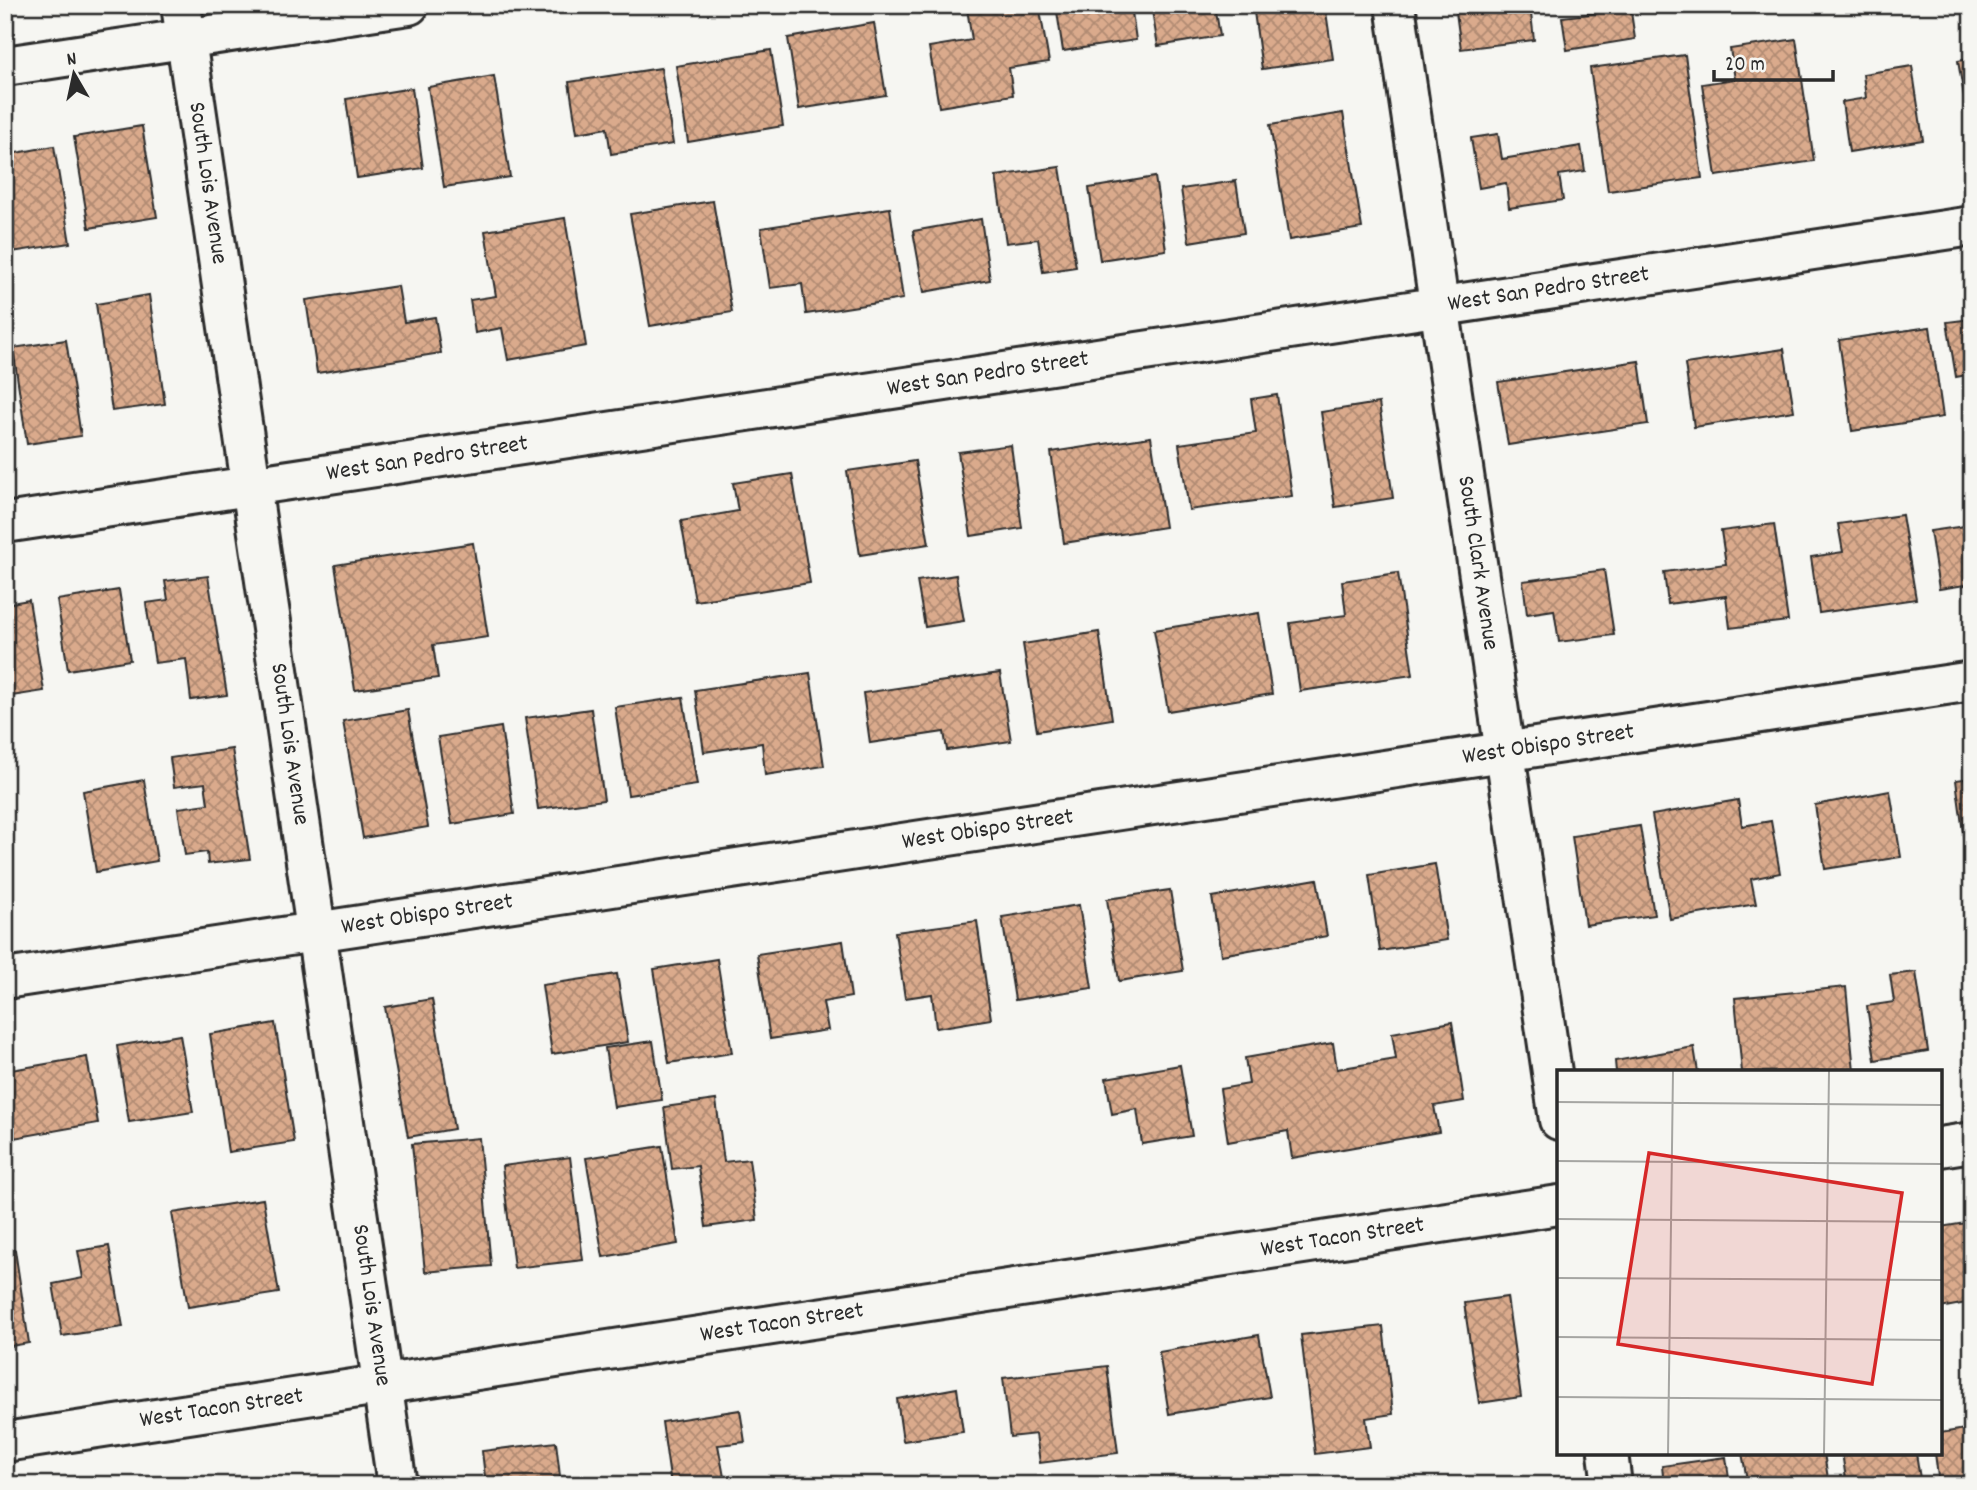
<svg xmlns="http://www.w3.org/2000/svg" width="1977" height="1490" font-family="Dekko,sans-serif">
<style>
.building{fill:url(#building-cross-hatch);stroke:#2b2b2b;stroke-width:2}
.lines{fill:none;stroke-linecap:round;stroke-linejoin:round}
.street-casing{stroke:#2b2b2b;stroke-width:44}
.street{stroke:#f6f6f2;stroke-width:38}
.labels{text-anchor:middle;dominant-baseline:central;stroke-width:6;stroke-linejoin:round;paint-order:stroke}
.street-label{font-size:24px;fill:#2b2b2b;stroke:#f6f6f2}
.inset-road{fill:none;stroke:#a5a5a2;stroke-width:2}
.view{fill:#d62828;fill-opacity:0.15;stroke:#d62828;stroke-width:3.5}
.inset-edge{fill:none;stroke:#2b2b2b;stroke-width:3.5}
</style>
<defs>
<pattern id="building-cross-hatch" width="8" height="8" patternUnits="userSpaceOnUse" patternTransform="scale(1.75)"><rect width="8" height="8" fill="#daaa8c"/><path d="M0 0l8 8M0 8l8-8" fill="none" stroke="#b18b73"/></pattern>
</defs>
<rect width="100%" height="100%" fill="#f6f6f2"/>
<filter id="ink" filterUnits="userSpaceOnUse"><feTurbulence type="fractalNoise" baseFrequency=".0143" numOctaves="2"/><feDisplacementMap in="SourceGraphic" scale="14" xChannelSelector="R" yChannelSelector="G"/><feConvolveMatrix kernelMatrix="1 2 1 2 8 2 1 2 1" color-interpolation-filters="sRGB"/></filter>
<g filter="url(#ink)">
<!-- building -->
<g class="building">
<polygon points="992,5 1039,5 1049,62 1009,68 1013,95 939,107 929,47 972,40 967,9"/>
<polygon points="1056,5 1131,5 1136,40 1063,51"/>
<polygon points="1151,5 1215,5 1220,36 1158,46"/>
<polygon points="1253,5 1325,5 1333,59 1262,69"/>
<polygon points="1455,5 1530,5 1534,40 1461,49"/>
<polygon points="1595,5 1630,5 1635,39 1567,50 1562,17 1596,13"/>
<polygon points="874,23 886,95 799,109 788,38"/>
<polygon points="1796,39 1814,161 1716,176 1702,84 1735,79 1730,49"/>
<polygon points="771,50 783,126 688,142 676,66"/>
<polygon points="1685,55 1702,178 1608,191 1590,68"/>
<polygon points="1972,58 1972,130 1970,131 1958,61"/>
<polygon points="1912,66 1923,140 1849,152 1842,102 1866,98 1863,74"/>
<polygon points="661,68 673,144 611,154 607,128 577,133 569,82"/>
<polygon points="494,76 510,177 444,187 428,87"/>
<polygon points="412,88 423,168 357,178 346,99"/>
<polygon points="1343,113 1362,228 1289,240 1270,125"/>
<polygon points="142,126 157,217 89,228 74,137"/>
<polygon points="1498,134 1502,159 1581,146 1585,171 1559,175 1563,200 1509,208 1506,183 1479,188 1471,138"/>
<polygon points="54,146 70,243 5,253 5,155"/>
<polygon points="1060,167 1076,267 1043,272 1038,239 1006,243 996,176"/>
<polygon points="1155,177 1166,250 1100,260 1089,188"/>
<polygon points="1236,181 1244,233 1189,242 1181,189"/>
<polygon points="713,201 732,312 650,326 630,214"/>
<polygon points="890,208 903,299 806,314 802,284 770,288 761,228"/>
<polygon points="565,218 586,346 508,360 502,328 475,333 470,300 496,296 485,231"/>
<polygon points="981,219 990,280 924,292 913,231"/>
<polygon points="398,286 404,322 435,317 441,353 317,373 306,300"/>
<polygon points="149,295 165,404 112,411 96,304"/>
<polygon points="1972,319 1972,374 1956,377 1947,322"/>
<polygon points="1930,327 1943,417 1852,431 1839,340"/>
<polygon points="66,340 81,436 27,444 13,348"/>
<polygon points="1784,349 1794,411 1694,427 1685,364"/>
<polygon points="1639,361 1648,424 1508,445 1498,382"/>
<polygon points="1277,395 1292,496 1189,510 1179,444 1256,433 1251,399"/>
<polygon points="1379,403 1393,498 1335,507 1321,412"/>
<polygon points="1151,437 1165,527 1064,543 1051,452"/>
<polygon points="1011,445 1022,528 971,536 958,452"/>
<polygon points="915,461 929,544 860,555 847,471"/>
<polygon points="792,474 810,583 695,601 681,521 738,511 733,483"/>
<polygon points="1902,515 1916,599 1819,613 1811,557 1843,552 1838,524"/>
<polygon points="1774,524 1788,621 1730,628 1726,596 1668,604 1664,572 1726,564 1721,531"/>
<polygon points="1972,525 1972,584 1939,589 1930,531"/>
<polygon points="473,543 488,637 433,645 438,678 355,690 335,565"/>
<polygon points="1604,570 1614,635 1559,642 1554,610 1527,614 1523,581"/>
<polygon points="1398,573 1413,675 1300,691 1290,623 1346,615 1342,581"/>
<polygon points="956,575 964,621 925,627 917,581"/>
<polygon points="208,576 227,695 191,700 186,659 155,663 146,603 168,600 165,581"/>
<polygon points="119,590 130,660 68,670 57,600"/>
<polygon points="29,600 44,691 5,697 5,604"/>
<polygon points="1259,613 1272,694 1168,711 1154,630"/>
<polygon points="1099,632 1112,719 1037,731 1023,644"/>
<polygon points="810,673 824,766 765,775 762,743 704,752 695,690"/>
<polygon points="1000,673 1011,741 947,750 944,732 870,743 863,693"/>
<polygon points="683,697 697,785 628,795 615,707"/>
<polygon points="591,709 604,800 538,809 525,718"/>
<polygon points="408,710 428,827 363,838 343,721"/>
<polygon points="501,727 514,814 452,824 438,737"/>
<polygon points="232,749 250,859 208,864 207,852 185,855 178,808 208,804 205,783 174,787 170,758"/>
<polygon points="1972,778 1972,862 1967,862 1956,780"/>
<polygon points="144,780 157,861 96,872 83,791"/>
<polygon points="1890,791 1901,857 1825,869 1815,805"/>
<polygon points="1738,800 1742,826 1771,821 1780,873 1751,879 1756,904 1670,919 1652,815"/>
<polygon points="1640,826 1654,915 1585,925 1572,836"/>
<polygon points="1435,864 1447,940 1380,951 1369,875"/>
<polygon points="1317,879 1327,936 1221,955 1212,897"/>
<polygon points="1170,890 1183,971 1119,981 1107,899"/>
<polygon points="1079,905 1092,988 1015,1000 1002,917"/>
<polygon points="977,921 991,1019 936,1028 932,994 905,998 895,932"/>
<polygon points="843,941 851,997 823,1002 828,1030 770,1039 757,954"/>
<polygon points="717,959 732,1053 669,1063 654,969"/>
<polygon points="1916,972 1928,1051 1875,1060 1867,1006 1894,1002 1890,975"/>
<polygon points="617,974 628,1042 552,1054 542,985"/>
<polygon points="1846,987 1854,1071 1742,1072 1735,998"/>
<polygon points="432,999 454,1129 408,1137 385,1007"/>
<polygon points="1452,1022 1464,1101 1434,1106 1439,1132 1292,1158 1288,1131 1228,1142 1220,1089 1249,1084 1245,1058 1333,1043 1337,1069 1396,1059 1392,1033"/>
<polygon points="275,1023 294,1142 228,1152 210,1034"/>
<polygon points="180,1035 193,1112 129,1122 117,1046"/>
<polygon points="653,1041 662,1100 614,1107 605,1048"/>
<polygon points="1694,1047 1698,1072 1616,1072 1615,1061"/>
<polygon points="87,1057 98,1123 8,1139 14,1172 5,1173 5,1071"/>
<polygon points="1180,1065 1192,1136 1142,1144 1137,1109 1112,1114 1106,1078"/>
<polygon points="716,1100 724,1162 749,1159 757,1220 706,1227 698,1166 672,1169 664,1107"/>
<polygon points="479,1138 491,1266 425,1272 412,1144"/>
<polygon points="662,1146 678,1244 603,1257 586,1158"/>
<polygon points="570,1157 583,1260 514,1268 502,1166"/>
<polygon points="263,1199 279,1293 188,1307 172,1213"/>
<polygon points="1972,1222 1972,1302 1940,1308 1940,1227"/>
<polygon points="109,1246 123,1327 62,1336 53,1284 83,1278 78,1251"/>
<polygon points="15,1250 29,1343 5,1347 5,1252"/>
<polygon points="1507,1297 1521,1397 1479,1403 1464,1303"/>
<polygon points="1383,1326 1393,1414 1366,1418 1370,1447 1315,1454 1301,1335"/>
<polygon points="1259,1335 1270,1397 1169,1414 1159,1352"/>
<polygon points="1107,1366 1118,1453 1040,1463 1036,1434 1010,1437 1003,1378"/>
<polygon points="957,1388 963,1432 903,1441 897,1399"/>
<polygon points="740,1410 745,1442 718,1445 724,1477 671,1485 662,1422"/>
<polygon points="1972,1428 1972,1485 1939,1485 1935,1453 1940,1453 1940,1433"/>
<polygon points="556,1442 561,1485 486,1485 482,1451"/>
<polygon points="1742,1453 1824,1453 1829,1485 1748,1485"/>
<polygon points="1842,1453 1916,1453 1921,1485 1847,1485"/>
<polygon points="1726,1457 1730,1485 1664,1485 1662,1466"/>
</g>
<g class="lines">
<!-- street casing -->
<g class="street-casing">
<g id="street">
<path id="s1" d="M181 5 397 1485"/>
<path id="s2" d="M1395 5 1559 1120"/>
<polyline points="5,66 409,5"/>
<path id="s3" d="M5 523 1972 226"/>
<path id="s4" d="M5 979 1972 681"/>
<polyline points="1940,1147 1972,1142"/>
<path id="s5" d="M5 1442 1559 1205"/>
<polyline points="1608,1453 1612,1485"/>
</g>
</g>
<!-- street -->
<use href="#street" class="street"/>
</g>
</g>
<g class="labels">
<!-- street labels -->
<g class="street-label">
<text stroke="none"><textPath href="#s1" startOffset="180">South Lois Avenue</textPath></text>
<text stroke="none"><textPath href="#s3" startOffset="1561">West San Pedro Street</textPath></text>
<text stroke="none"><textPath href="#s3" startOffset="994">West San Pedro Street</textPath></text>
<text stroke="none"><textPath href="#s3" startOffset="427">West San Pedro Street</textPath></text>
<text stroke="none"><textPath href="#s2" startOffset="564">South Clark Avenue</textPath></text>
<text stroke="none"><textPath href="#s1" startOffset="747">South Lois Avenue</textPath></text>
<text stroke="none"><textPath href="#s4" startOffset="1561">West Obispo Street</textPath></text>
<text stroke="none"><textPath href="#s4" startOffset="994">West Obispo Street</textPath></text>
<text stroke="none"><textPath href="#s4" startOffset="427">West Obispo Street</textPath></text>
<text stroke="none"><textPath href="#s5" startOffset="1353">West Tacon Street</textPath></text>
<text stroke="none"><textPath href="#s1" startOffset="1314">South Lois Avenue</textPath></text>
<text stroke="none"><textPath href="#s5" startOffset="786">West Tacon Street</textPath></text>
<text stroke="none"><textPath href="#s5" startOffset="219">West Tacon Street</textPath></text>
</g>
</g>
<!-- overview -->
<g transform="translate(1557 1070)">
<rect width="385" height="385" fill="#f6f6f2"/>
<path class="inset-road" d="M0 32 385 35M0 91 385 94M0 149 385 152M0 208 385 210M0 267 385 270M0 327 385 330M111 384 116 1M267 384 272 1"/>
<path class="view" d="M92 83 345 123 315 314 61 274Z"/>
<rect width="385" height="385" class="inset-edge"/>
</g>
<!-- margin -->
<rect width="1977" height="1490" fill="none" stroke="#f6f6f2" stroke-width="28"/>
<rect x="14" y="14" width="1949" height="1462" fill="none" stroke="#2b2b2b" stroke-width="2.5" filter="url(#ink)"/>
<!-- north arrow -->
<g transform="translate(74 74) rotate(351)" stroke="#f6f6f2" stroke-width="5" paint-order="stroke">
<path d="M0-5L12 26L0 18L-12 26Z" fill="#2b2b2b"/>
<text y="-10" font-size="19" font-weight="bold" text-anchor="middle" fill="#2b2b2b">N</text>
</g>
<!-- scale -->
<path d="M1714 70v10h119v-10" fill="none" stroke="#2b2b2b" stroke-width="3.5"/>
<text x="1725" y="70" font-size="21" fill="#2b2b2b" stroke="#f6f6f2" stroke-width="5" paint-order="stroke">20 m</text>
</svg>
